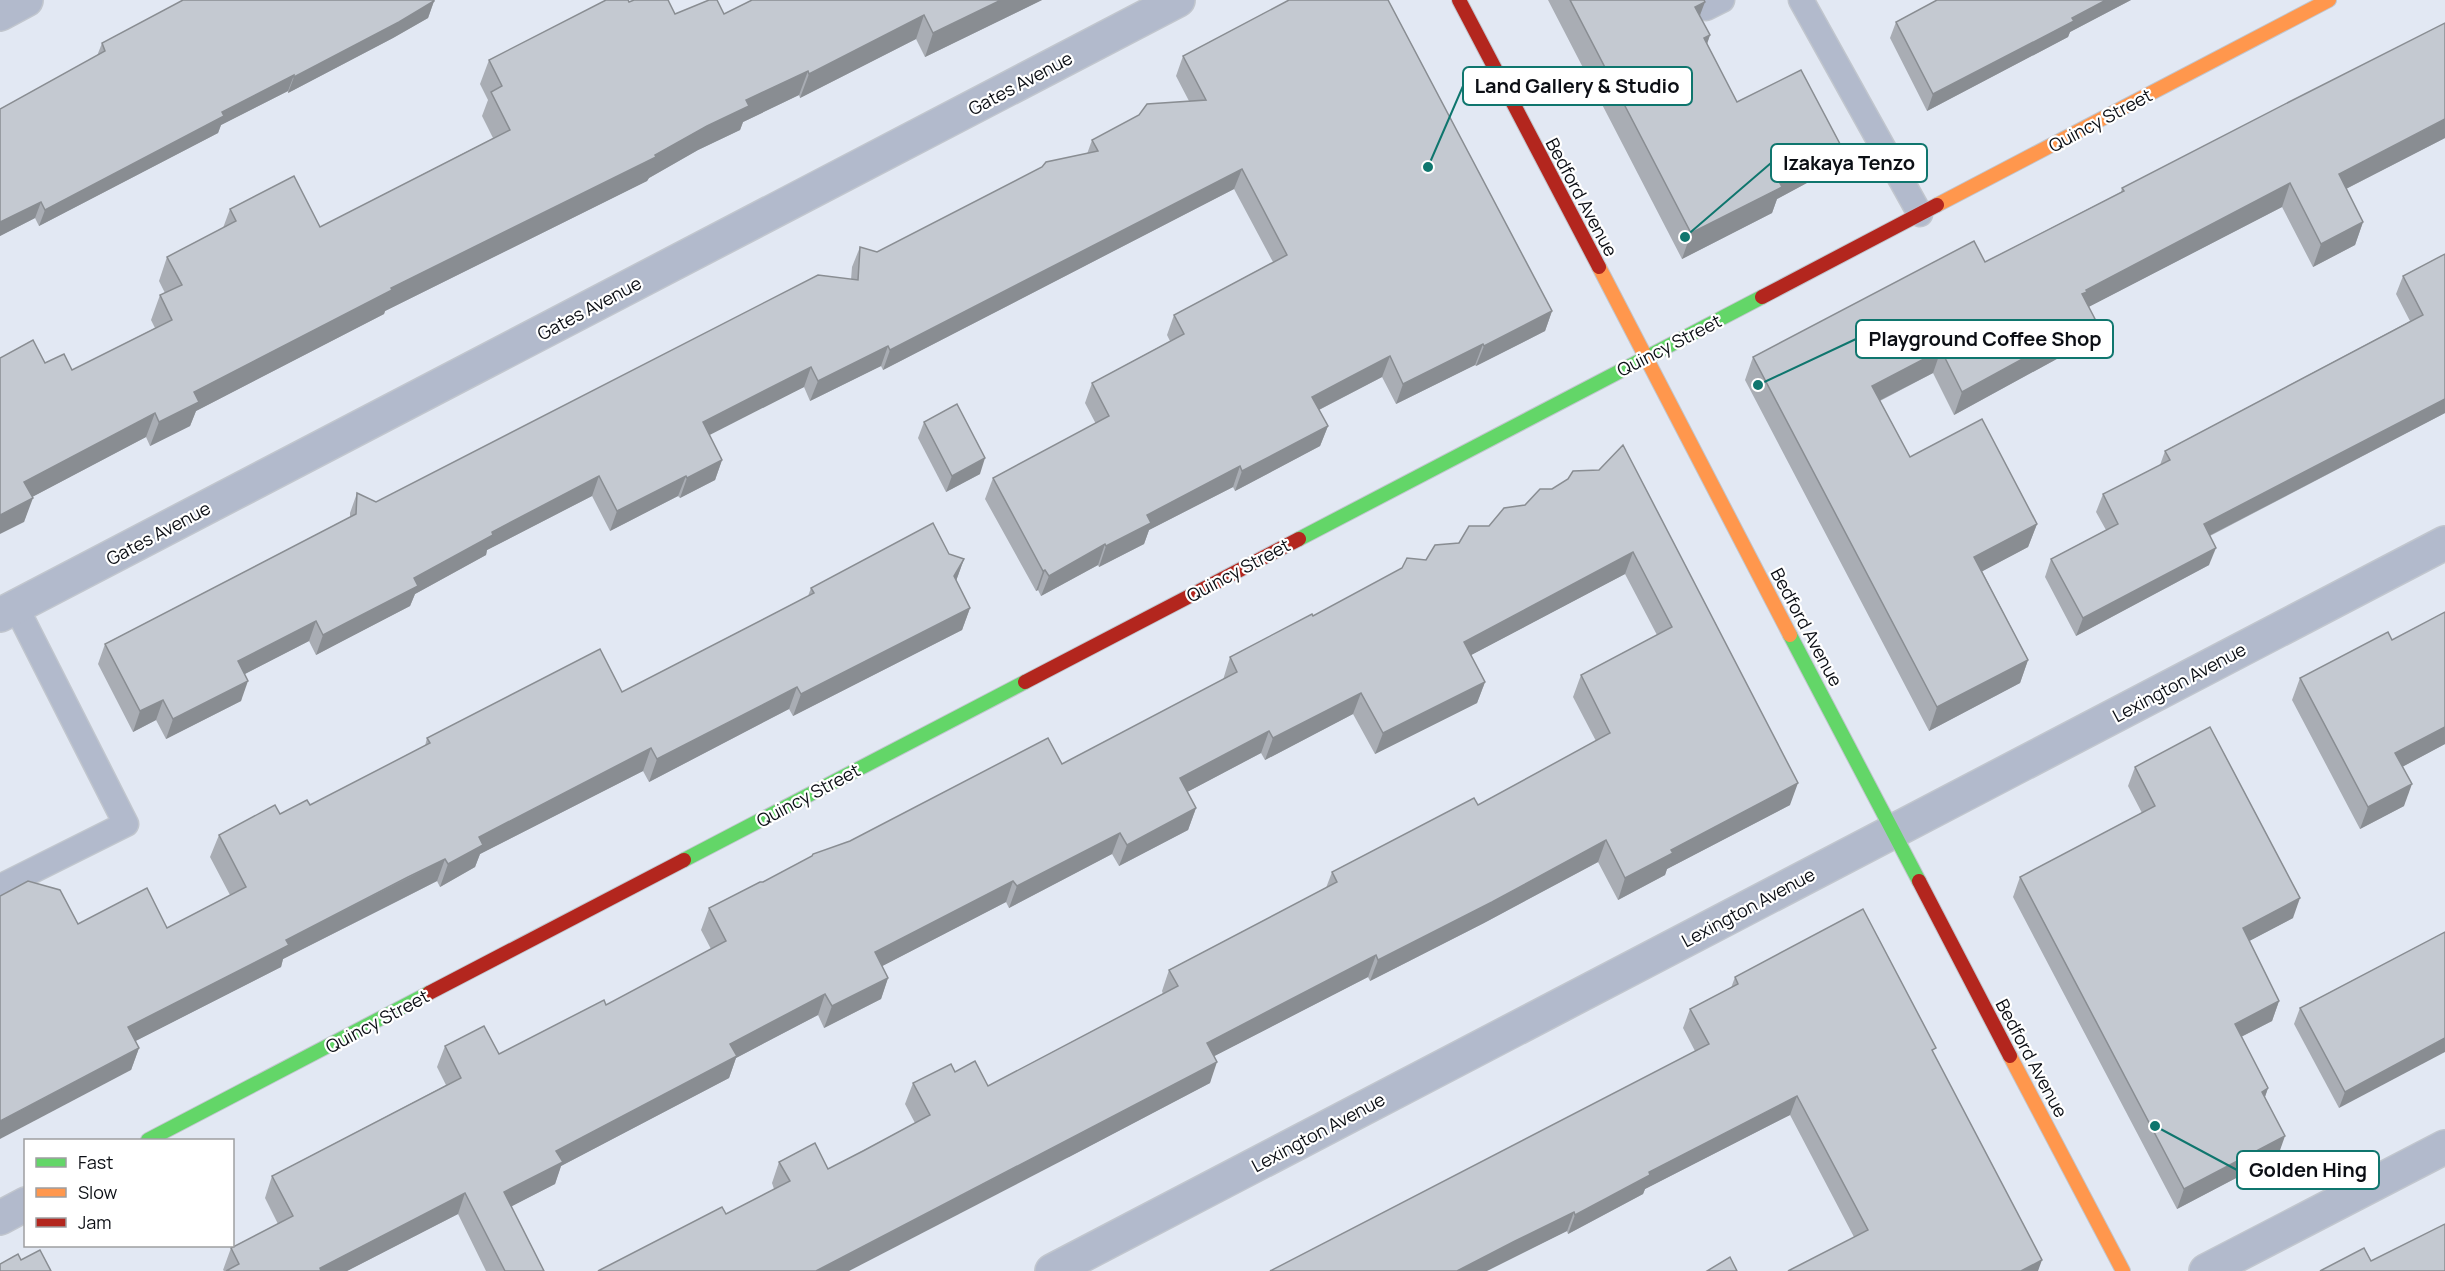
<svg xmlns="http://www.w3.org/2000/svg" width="2445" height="1271" font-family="Manrope,sans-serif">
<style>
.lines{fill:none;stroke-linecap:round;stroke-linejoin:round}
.lane-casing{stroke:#c1c6ce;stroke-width:27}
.street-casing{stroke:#c1c6ce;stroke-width:36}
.fast-casing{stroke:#c1c6ce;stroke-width:16}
.slow-casing{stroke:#c1c6ce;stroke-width:16}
.jam-casing{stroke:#c1c6ce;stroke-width:16}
.lane{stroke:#b2bacc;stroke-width:24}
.street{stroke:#b2bacc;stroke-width:33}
.fast{stroke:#63d668;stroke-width:14}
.slow{stroke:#ff974d;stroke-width:14}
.jam{stroke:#b3261e;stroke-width:14}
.wall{fill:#a9adb4}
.shaded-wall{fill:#898d92}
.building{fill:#c4c9d1;stroke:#898d92;stroke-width:1.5}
.labels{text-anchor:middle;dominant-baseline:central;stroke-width:4.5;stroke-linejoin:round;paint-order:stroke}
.street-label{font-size:18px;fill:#0c0f15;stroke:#fff}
.leader{fill:none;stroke:#0f766e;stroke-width:2}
.callout-dot{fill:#0f766e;stroke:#fff;stroke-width:2}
.callout{fill:#fff;stroke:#0f766e;stroke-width:2}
.callout-label{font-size:20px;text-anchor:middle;font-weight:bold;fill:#0c0f15}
</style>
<rect width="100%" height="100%" fill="#e2e8f3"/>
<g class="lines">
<!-- lane casing -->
<g class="lane-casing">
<g id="lane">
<polyline points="1801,0 1920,214"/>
<polyline points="1706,8 1722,0"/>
<polyline points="0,887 126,824 16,607"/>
</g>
</g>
<!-- street casing -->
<g class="street-casing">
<g id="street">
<polyline points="0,14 26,0"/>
<polyline points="0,615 1178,0"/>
<polyline points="0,1218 26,1204"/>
<polyline points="1052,1271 2445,543"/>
<polyline points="2206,1271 2445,1147"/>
</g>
</g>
<!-- fast casing -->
<g class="fast-casing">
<g id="fast">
<polyline points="1299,539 1762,297"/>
<polyline points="1790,635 1919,881"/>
<polyline points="684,860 1025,682"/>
<polyline points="148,1140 429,993"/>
</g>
</g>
<!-- slow casing -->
<g class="slow-casing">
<g id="slow">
<polyline points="1937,205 2329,0"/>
<polyline points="1599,267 1790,635"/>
<polyline points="2010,1056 2123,1271"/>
</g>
</g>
<!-- jam casing -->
<g class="jam-casing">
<g id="jam">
<polyline points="1459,0 1599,267"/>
<polyline points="1762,297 1937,205"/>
<polyline points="1025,682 1299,539"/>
<polyline points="1919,881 2010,1056"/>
<polyline points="429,993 684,860"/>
</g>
</g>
<!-- lane -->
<use href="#lane" class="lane"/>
<!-- street -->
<use href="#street" class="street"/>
<!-- fast -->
<use href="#fast" class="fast"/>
<!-- slow -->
<use href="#slow" class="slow"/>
<!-- jam -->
<use href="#jam" class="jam"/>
</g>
<!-- wall -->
<g class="wall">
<polygon points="752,0 1042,0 925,57 916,39 800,98 799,95 743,122 740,130 698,150 649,178 647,181 385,311 384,314 196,411 190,426 150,446 146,437 32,497 24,522 45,363 72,370 155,328 151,320 160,295 165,293 159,281 167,257 223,228 230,209 320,227 493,138 482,116 488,100 480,84 489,60 629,2 675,14 724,14"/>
<polygon points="1548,0 1704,0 1700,16 1710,35 1707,44 1737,102 1840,144 1831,170 1777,199 1772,213 1682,259"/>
<polygon points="1937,0 2131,0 2070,32 2068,37 1927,111 1890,38 1896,22"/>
<polygon points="434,1 428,18 393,38 288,93 288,91 221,125 218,133 39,226 35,218 0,236 0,109 97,56 102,43"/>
<polygon points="1183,56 1552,311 1545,331 1476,366 1475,365 1396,404 1382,377 1319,410 1328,426 1320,446 1235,491 1233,487 1149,530 1144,544 1099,567 1098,565 1041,596 1038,590 1036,591 985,499 993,478 1096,424 1085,403 1092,383 1170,341 1167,335 1174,315 1273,262 1234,189 883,370 881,366 810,401 804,387 709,434 722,460 715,480 680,498 678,496 610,531 592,496 487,550 486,555 415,594 410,606 340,642 316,655 309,641 245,674 241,701 166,739 156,720 133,732 98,664 105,644 350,517 350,513 357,493 376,502 851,280 852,267 860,247 877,252 1087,154 1092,140 1189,101 1176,76"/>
<polygon points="2445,138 2346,189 2363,222 2355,245 2313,267 2282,207 2088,307 2086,343 1954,415 1933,373 1880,401 1910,457 2037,524 2028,547 1982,571 2028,660 2020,683 1929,731 1745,380 1753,357 1985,262 2121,192 2122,188"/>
<polygon points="2445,254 2445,413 2210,536 2209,565 2076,636 2045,577 2051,559 2106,530 2096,512 2103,494 2160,465 2165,451 2410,321 2396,294 2403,276"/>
<polygon points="924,422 980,474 946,492 918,438"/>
<polygon points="1599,470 1790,805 1667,869 1665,875 1618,900 1598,862 1484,923 1370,981 1368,977 1214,1056 1210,1083 1069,1157 726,1214 774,1189 772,1183 779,1162 828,1169 915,1123 905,1104 913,1083 955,1072 988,1086 1163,994 1162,991 1169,970 1326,888 1332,872 1478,805 1596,741 1573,697 1581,675 1657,635 1625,574 1471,655 1485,682 1477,703 1375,754 1353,714 1265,760 1261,753 1187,792 1196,808 1188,830 1119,866 1112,854 1009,908 1006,902 882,966 888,978 881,999 824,1028 818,1015 736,1058 729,1078 561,1166 555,1184 511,1206 544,1271 486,1271 458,1214 347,1271 224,1271 223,1270 231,1248 278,1224 265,1198 272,1176 446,1085 437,1067 445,1046 499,1054 606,1005 711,949 701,930 709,908 850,841 1062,764 1223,680 1230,657 1426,560 1489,526 1552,489"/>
<polygon points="949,554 964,559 956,581 970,608 962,630 793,716 789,709 649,782 643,771 480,854 475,867 440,887 437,881 400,900 283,959 281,967 135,1041 139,1048 131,1070 78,924 167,928 230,895 210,857 219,835 310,805 425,746 427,738 622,692 808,596 811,588"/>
<polygon points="2445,612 2445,744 2402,767 2404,806 2360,829 2292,700 2300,678 2392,640"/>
<polygon points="2135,767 2293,918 2249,941 2279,1001 2272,1021 2241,1037 2268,1088 2265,1097 2278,1156 2177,1209 2013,897 2020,877 2142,813 2128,786"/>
<polygon points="2445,932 2339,1108 2294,1024 2300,1008"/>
<polygon points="1735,977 1934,1054 2038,1271 1854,1237 1790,1115 1645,1189 1643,1194 1568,1234 1567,1231 1509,1259 1695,1051 1683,1028 1690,1009 1731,988"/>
</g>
<!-- shaded-wall -->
<g class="shaded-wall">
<polygon points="1001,0 1042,0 925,57 933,33"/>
<polygon points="2106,0 2131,0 2070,32 2068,37 1927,111 1933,94"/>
<polygon points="434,1 428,18 393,38 288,93 294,77"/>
<polygon points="1705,2 1695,28 1695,7"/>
<polygon points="924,15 916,39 800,98 809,74"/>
<polygon points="1710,35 1701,61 1704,38"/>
<polygon points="808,71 799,95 743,122 740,130 698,150 649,178 647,181 385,311 384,314 196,411 190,426 150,446 159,422 194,392 391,288 655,155 746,100"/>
<polygon points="294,75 288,91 221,125 218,133 39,226 45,210 222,112"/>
<polygon points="2445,119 2445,138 2330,197 2339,174"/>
<polygon points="1840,144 1831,170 1777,199 1772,213 1682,259 1691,233 1777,178"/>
<polygon points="1242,169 1234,189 883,370 890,350"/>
<polygon points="2290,183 2282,207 2079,312 2082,294 2086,290"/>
<polygon points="41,202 35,218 0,236 0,222"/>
<polygon points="2363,222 2355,245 2313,267 2321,244"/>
<polygon points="1552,311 1545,331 1476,366 1484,346"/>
<polygon points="2095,319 2086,343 1954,415 1962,392"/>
<polygon points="1483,344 1475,365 1396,404 1403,384"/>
<polygon points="888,346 881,366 810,401 818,381"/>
<polygon points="1941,350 1933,373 1863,409 1872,386"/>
<polygon points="1390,356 1382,377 1305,417 1312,397"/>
<polygon points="811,367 804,387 696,442 703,422"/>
<polygon points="2445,399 2445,413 2197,542 2204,524"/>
<polygon points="155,413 146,437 15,506 24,482"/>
<polygon points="1328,426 1320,446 1235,491 1242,471"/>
<polygon points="985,458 980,474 946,492 952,476"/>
<polygon points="722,460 715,480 680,498 687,478"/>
<polygon points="1240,466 1233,487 1149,530 1144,544 1099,567 1106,546 1147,515"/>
<polygon points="599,476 592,496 487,550 486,555 415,594 410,606 316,655 323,635 414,578 492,532"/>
<polygon points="686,476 678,496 610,531 617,511"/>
<polygon points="33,498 24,522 0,534 0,515"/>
<polygon points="2037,524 2028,547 1966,580 1974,557"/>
<polygon points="1105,544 1098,565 1041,596 1049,576"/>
<polygon points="2216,548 2209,565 2076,636 2083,618"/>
<polygon points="1633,552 1625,574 1456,663 1464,642"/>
<polygon points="964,559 956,581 954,576"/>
<polygon points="1045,570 1038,590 1036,591 1043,571"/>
<polygon points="970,608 962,630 793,716 801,694"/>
<polygon points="316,621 309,641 231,681 238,661"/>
<polygon points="2028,660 2020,683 1929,731 1937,707"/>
<polygon points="248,681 241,701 166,739 173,719"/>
<polygon points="1485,682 1477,703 1375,754 1383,733"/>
<polygon points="797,687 789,709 649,782 657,759"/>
<polygon points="1361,693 1353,714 1265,760 1273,738"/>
<polygon points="163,700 156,720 133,732 140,711"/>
<polygon points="2445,727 2445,744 2387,775 2395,753"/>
<polygon points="1269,731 1261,753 1172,800 1180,778"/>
<polygon points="651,748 643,771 480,854 475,867 440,887 448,864 479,837"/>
<polygon points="1798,783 1790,805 1667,869 1665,875 1618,900 1625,878 1671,850"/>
<polygon points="2412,784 2404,806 2360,829 2368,807"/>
<polygon points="1196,808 1188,830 1119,866 1127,845"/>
<polygon points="1120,833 1112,854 1009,908 1017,886"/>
<polygon points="1606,840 1598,862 1484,923 1370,981 1378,960"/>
<polygon points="445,859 437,881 283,959 281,967 120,1049 128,1027 286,940"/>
<polygon points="1013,881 1006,902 867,974 875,952"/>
<polygon points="2300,898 2293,918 2236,948 2243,928"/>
<polygon points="1376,955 1368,977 1199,1064 1207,1043"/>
<polygon points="888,978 881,999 824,1028 832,1006"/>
<polygon points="825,994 818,1015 736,1058 729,1078 561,1166 555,1184 497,1214 504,1192 556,1151 730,1044"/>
<polygon points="2279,1001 2272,1021 2227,1044 2235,1024"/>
<polygon points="2445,1038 2445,1052 2339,1108 2345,1092"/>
<polygon points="139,1048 131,1070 0,1139 0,1121"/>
<polygon points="1217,1062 1210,1083 1069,1157 849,1271 816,1271"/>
<polygon points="2268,1088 2261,1108 2262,1092"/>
<polygon points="1797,1096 1790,1115 1645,1189 1643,1194 1568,1234 1575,1215 1649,1172"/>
<polygon points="2285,1136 2278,1156 2177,1209 2184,1189"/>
<polygon points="465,1193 458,1214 347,1271 318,1271 320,1268"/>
<polygon points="1574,1212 1567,1231 1487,1271 1457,1271 1515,1241"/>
<polygon points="2042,1260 2038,1271 2021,1271"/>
</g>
<!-- building -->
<g class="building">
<polygon points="183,0 434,0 434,1 399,22 294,77 294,75 222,112 224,116 45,210 41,202 0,222 0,109 105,51 102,43"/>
<polygon points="606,0 628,0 629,2 634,0 668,0 675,14 709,0 717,0 724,14 752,0 1001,0 933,33 924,15 809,74 808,71 746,100 749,106 707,126 655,155 656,157 391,288 392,290 194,392 199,402 159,422 155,413 24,482 33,498 0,515 0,358 33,340 45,363 64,354 72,370 172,320 160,295 182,285 167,257 236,221 230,209 294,176 320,227 510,130 491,92 502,86 489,60"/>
<polygon points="1289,0 1388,0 1552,311 1484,346 1483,344 1403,384 1390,356 1350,377 1312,397 1328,426 1242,471 1240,466 1147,515 1151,523 1106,546 1105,544 1049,576 1045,570 1043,571 993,478 1109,416 1092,383 1184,334 1174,315 1287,255 1242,169 890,350 888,346 818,381 811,367 703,422 722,460 687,478 686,476 617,511 599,476 492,532 493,535 414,578 418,586 348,622 323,635 316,621 238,661 248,681 173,719 163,700 140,711 105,644 356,514 357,493 376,502 818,275 858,280 860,247 877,252 1042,167 1046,162 1098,151 1092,140 1139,115 1147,104 1206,100 1183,56"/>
<polygon points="1570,0 1704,0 1705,2 1695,7 1710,35 1704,38 1737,102 1801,70 1840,144 1777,178 1782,187 1691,233"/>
<polygon points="1937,0 2106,0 2072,18 2074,21 1933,94 1896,22"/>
<polygon points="2445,23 2445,119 2339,174 2363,222 2321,244 2290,183 2086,290 2087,292 2082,294 2095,319 1962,392 1941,350 1872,386 1910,457 1982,419 2037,524 1974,557 2028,660 1937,707 1753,357 1974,241 1985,262 2124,191 2122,188 2289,102"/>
<polygon points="2445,254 2445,399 2204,524 2216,548 2083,618 2051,559 2118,524 2103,494 2170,460 2165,451 2423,315 2403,276"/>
<polygon points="957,404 985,458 952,476 924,422"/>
<polygon points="1623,445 1798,783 1671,850 1673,853 1625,878 1606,840 1492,902 1378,960 1376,955 1207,1043 1217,1062 816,1271 598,1271 722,1207 726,1214 790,1181 779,1162 815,1143 828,1169 863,1151 930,1115 913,1083 951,1064 955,1072 975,1061 988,1086 1178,986 1169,970 1337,882 1332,872 1474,798 1478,805 1610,733 1581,675 1672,627 1633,552 1464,642 1485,682 1383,733 1361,693 1273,738 1269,731 1180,778 1196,808 1127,845 1120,833 1017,886 1013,881 875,952 888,978 832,1006 825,994 730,1044 737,1056 556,1151 563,1162 504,1192 544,1271 505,1271 465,1193 320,1268 321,1271 226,1271 239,1264 231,1248 293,1216 272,1176 461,1078 445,1046 484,1026 499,1054 604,1000 606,1005 726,941 709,908 760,882 763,882 812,856 813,854 850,841 1048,738 1062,764 1237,672 1230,657 1312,614 1313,616 1402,568 1407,558 1426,560 1435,545 1459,543 1469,526 1489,526 1504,508 1525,505 1540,489 1552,489 1568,479 1573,471 1599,470"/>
<polygon points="933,523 949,554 964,559 954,576 970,608 801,694 797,687 657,759 651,748 479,837 483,845 448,864 445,859 408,877 286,940 289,945 128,1027 139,1048 0,1121 0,896 28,881 60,890 78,924 147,888 167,928 246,887 219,835 275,805 280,814 307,800 310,805 430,743 427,738 600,649 622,692 814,593 811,588"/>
<polygon points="2445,612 2445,727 2395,753 2412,784 2368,807 2300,678 2388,632 2392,640"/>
<polygon points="2210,727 2300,898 2243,928 2279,1001 2235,1024 2268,1088 2262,1092 2285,1136 2184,1189 2020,877 2155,806 2135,767"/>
<polygon points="1863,909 1936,1048 1932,1050 2042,1260 2021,1271 1788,1271 1868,1230 1797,1096 1649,1172 1650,1175 1575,1215 1574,1212 1515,1241 1457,1271 1270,1271 1709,1044 1690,1009 1738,984 1735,977"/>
<polygon points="2445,932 2445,1038 2345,1092 2300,1008"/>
<polygon points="2445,1224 2445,1271 2320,1271 2364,1248 2371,1261"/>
<polygon points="40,1250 51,1271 0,1271 0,1264 18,1254 21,1260"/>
<polygon points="1730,1257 1737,1271 1707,1271"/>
</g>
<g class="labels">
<!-- street labels -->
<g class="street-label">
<text transform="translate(1020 83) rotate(-28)">Gates Avenue</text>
<text transform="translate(2100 120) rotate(-28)">Quincy Street</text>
<text transform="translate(1582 197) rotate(62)">Bedford Avenue</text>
<text transform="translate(589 308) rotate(-28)">Gates Avenue</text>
<text transform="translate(1669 345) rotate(-27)">Quincy Street</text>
<text transform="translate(158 533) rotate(-28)">Gates Avenue</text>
<text transform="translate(1238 570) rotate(-28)">Quincy Street</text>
<text transform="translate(1807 627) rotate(62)">Bedford Avenue</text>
<text transform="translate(2179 682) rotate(-28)">Lexington Avenue</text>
<text transform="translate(808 795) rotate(-28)">Quincy Street</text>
<text transform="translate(1748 907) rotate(-28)">Lexington Avenue</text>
<text transform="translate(377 1021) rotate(-28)">Quincy Street</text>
<text transform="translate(2032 1058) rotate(62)">Bedford Avenue</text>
<text transform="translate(1318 1132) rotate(-28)">Lexington Avenue</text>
</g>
</g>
<!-- callouts -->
<path class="leader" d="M1428 167L1463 86M1685 237L1771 163M1758 385L1856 339M2155 1126L2237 1170"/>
<g class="callout-dot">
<circle cx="1428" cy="167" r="6"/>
<circle cx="1685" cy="237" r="6"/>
<circle cx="1758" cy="385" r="6"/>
<circle cx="2155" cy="1126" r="6"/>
</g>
<g class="callout">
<rect x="1463" y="67" width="229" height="38" rx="6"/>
<rect x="1771" y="144" width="156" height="38" rx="6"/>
<rect x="1856" y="320" width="257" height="38" rx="6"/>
<rect x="2237" y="1151" width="142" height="38" rx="6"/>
</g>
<g class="callout-label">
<text x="1577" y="93">Land Gallery &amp; Studio</text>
<text x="1849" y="170">Izakaya Tenzo</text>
<text x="1985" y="346">Playground Coffee Shop</text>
<text x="2308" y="1177">Golden Hing</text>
</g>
<!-- legend -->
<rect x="24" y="1139" width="210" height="108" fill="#ffffff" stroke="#9e9fa1" stroke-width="1.5"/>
<rect x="36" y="1158" width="30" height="9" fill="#63d668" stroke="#9e9fa1" stroke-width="1.5"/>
<text x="78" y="1169" font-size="18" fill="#0c0f15">Fast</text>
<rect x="36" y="1188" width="30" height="9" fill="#ff974d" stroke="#9e9fa1" stroke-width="1.5"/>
<text x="78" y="1199" font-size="18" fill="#0c0f15">Slow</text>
<rect x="36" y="1218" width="30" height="9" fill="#b3261e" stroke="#9e9fa1" stroke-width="1.5"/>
<text x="78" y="1229" font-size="18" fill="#0c0f15">Jam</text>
</svg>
